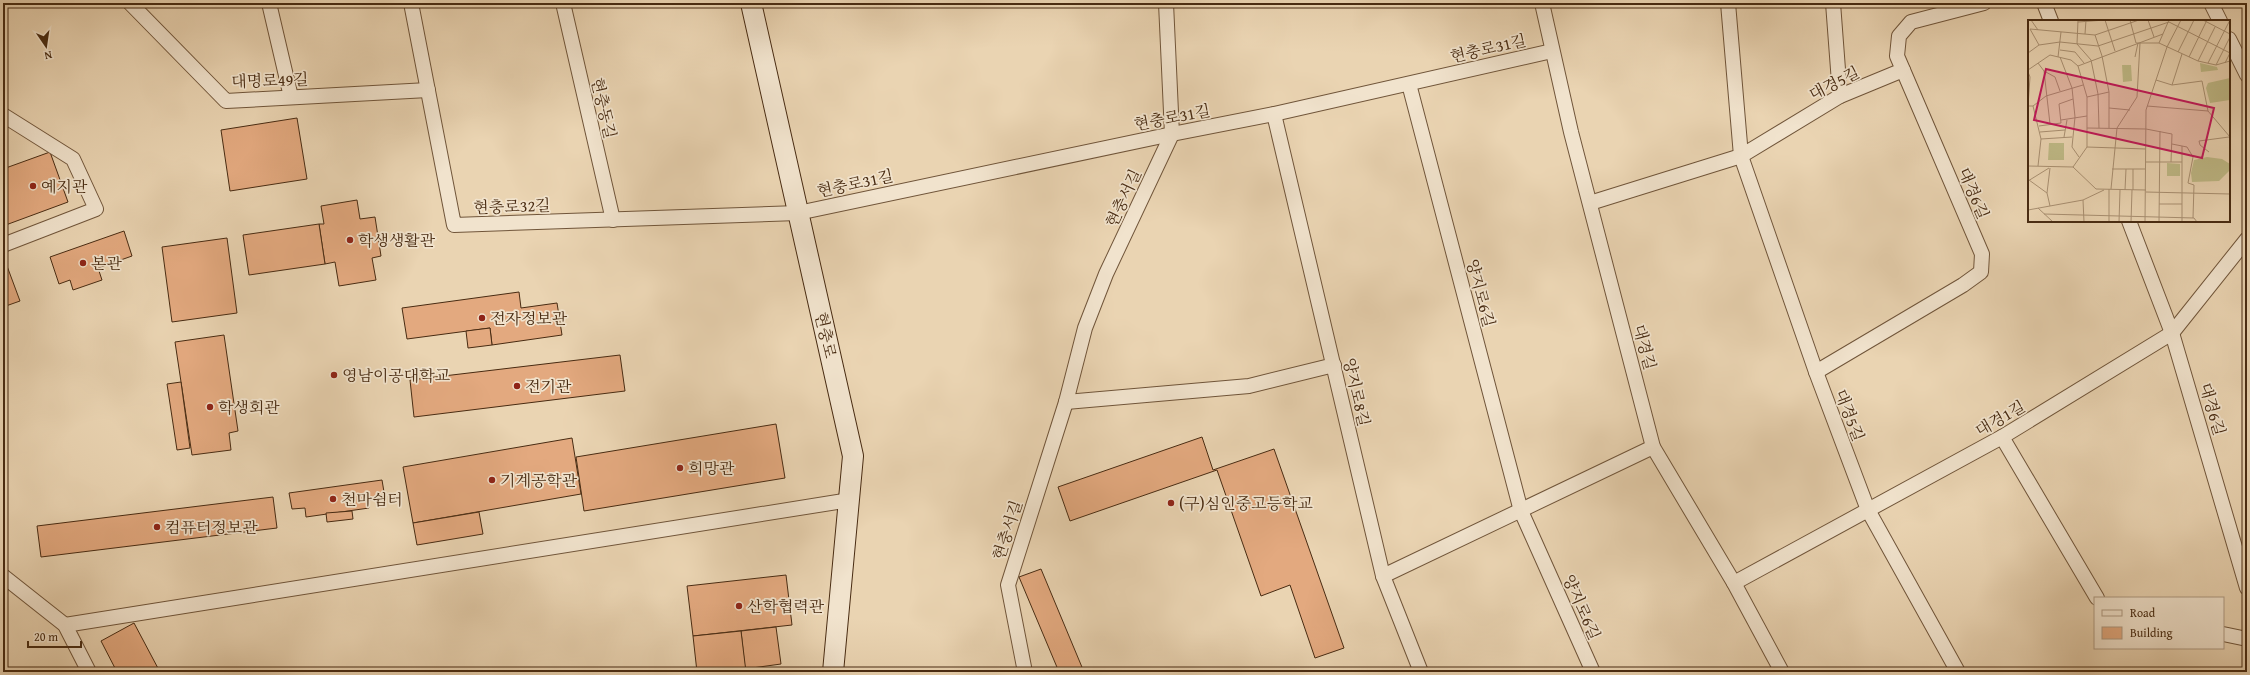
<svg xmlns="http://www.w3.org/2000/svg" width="2250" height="675" font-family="'Gentium Book Plus','Noto Serif KR',serif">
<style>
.building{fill:#e3a97f;stroke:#482b12}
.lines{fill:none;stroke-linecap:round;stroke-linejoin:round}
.street-casing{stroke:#70553a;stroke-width:16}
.secondary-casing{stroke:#482b12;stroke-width:22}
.street{stroke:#f1e3cd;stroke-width:14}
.secondary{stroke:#f1e3cd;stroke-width:20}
.poi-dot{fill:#8f2418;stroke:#f1e3cd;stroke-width:1.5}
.labels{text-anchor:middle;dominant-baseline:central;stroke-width:3.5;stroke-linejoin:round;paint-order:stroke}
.street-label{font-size:16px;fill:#482b12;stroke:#f1e3cd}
.poi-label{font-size:16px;fill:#482b12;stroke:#f1e3cd;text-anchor:start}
.inset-road{fill:none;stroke:#a99072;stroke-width:1}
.view{fill:#c2185b;fill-opacity:0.15;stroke:#c2185b;stroke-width:2}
.inset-edge{fill:none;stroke:#482b12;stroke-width:2}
</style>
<rect width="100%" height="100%" fill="#ead4b2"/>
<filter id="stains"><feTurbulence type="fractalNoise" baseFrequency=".005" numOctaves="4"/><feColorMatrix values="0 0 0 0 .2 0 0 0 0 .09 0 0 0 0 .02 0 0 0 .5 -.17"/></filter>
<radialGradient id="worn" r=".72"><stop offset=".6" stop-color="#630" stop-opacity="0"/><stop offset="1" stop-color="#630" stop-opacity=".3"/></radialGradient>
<!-- building -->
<g class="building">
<polygon points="297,118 307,179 230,191 221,130"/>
<polygon points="50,152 68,202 3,226 3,169"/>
<polygon points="357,200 360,219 375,217 381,256 372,258 376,280 339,286 335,262 325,264 319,224 324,224 321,206"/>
<polygon points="319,224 325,264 249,275 243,235"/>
<polygon points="124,231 132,256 98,268 102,280 73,290 70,280 59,284 50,257"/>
<polygon points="227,238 237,313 172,322 162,247"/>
<polygon points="7,266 20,301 3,307 3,267"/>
<polygon points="519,292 521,308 557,303 562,335 492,345 490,328 407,339 402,308"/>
<polygon points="490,328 492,345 468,348 466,331"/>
<polygon points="224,335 238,431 229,433 231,450 192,455 175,342"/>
<polygon points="620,355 625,391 414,417 410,380"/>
<polygon points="181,382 190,448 177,450 167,384"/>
<polygon points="776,424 785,478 584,511 576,457"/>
<polygon points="1202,437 1213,470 1274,449 1344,648 1315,658 1290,585 1261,596 1217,470 1070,521 1058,487"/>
<polygon points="572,438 581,494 413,523 403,467"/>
<polygon points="382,480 385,498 368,500 369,508 306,517 305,508 292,509 289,493"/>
<polygon points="273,497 277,528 41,557 37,526"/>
<polygon points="352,511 353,519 327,522 326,513"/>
<polygon points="479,512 483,534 417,545 413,523"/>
<polygon points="1041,569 1084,672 1059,672 1019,577"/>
<polygon points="786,575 792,625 693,636 687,586"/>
<polygon points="134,623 160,672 117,672 101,641"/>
<polygon points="776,627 781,664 745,669 741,631"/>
<polygon points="741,631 746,672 697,672 693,636"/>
</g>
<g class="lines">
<!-- street casing -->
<g class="street-casing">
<g id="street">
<polyline points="130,3 226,101 428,90"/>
<polyline points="269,3 291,97"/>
<polyline points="411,3 454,225 798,213 1172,134 1274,114 1552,51"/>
<polyline points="563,3 613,220"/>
<polyline points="1542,3 1571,132 1653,447 1734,583 1782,672"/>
<polyline points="1728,3 1741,156 1816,372 1868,510 1958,672"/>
<polyline points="1833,3 1840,96"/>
<polyline points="2044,3 2051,21"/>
<polyline points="2211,3 2220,21"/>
<polyline points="2229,39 2247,75"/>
<polyline points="1409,84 1521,511 1593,672"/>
<polyline points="1274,114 1383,576 1421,672"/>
<polyline points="3,115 73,159 96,209 3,245"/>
<polyline points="1590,203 1741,156 1840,96 1903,70"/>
<polyline points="2129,221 2172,333 2247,588"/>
<polyline points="1816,372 1963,285 1981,272 1982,254 1897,56 1899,36 1911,22 1984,3"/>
<polyline points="1066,402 1249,386 1334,365"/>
<polyline points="2002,437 2097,598"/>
<polyline points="3,576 65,625 89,672"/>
<polyline points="1383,576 1653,447"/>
<polyline points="1734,583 2002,437 2172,333 2247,239"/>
<polyline points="65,625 850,500"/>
<polyline points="2223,634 2247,639"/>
<polyline points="1025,672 1008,585 1066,402 1085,328 1106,274 1172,134 1166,3"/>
</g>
</g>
<!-- secondary casing -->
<g class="secondary-casing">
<polyline id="secondary" points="751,3 853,456 833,672"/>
</g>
<!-- street -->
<use href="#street" class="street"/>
<!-- secondary -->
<use href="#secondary" class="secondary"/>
</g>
<!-- markers -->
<g class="poi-dot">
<circle cx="33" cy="186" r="4"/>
<circle cx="350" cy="240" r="4"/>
<circle cx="83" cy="263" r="4"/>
<circle cx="482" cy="318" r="4"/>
<circle cx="334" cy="375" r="4"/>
<circle cx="517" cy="386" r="4"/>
<circle cx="210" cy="407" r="4"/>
<circle cx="680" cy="468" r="4"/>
<circle cx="492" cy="480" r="4"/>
<circle cx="333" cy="499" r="4"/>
<circle cx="1171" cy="503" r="4"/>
<circle cx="157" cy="527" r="4"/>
<circle cx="739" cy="606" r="4"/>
</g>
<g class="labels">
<!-- street labels -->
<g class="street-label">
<text transform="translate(1488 48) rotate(-13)">현충로31길</text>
<text transform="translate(270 80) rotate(-2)">대명로49길</text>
<text transform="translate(1834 83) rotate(-27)">대경5길</text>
<text transform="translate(604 108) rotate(77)">현충동길</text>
<text transform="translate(1172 117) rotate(-11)">현충로31길</text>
<text transform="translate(855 183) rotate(-12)">현충로31길</text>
<text transform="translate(1974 193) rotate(67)">대경6길</text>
<text transform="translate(1123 198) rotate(-65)">현충서길</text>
<text transform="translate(512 206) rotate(-2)">현충로32길</text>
<text transform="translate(1481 293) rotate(75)">양지로6길</text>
<text transform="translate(826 335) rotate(77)">현충로</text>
<text transform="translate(1645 347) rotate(75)">대경길</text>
<text transform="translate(1357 392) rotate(77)">양지로8길</text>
<text transform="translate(2213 409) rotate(74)">대경6길</text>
<text transform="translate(1850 415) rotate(69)">대경5길</text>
<text transform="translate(2000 418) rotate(-30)">대경1길</text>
<text transform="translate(1007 530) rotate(-72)">현충서길</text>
<text transform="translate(1582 607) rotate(66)">양지로6길</text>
</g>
<!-- poi labels -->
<g class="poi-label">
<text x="41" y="186">예지관</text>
<text x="358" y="240">학생생활관</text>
<text x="91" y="263">본관</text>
<text x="490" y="318">전자정보관</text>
<text x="342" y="375">영남이공대학교</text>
<text x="525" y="386">전기관</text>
<text x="218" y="407">학생회관</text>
<text x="688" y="468">희망관</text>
<text x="500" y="480">기계공학관</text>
<text x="341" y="499">천마쉼터</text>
<text x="1179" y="503">(구)심인중고등학교</text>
<text x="165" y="527">컴퓨터정보관</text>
<text x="747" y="606">산학협력관</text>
</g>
</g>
<!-- overview -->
<g transform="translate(2028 20)">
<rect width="202" height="202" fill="#ead4b2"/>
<path d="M172 43 189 47 190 50 173 52ZM94 45H103L104 61 95 62ZM202 58V80L182 83 178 68 180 63ZM21 123H36V140H20ZM179 137 194 139 202 144V150L191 161 164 162 163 153 166 140ZM139 143 152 144V156H139Z" fill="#bfba87"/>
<path class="inset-road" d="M3 0 10 10M50 0 49 24 63 40 70 74 71 108M77 0 87 31M102 0 108 23H131L170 41 188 45 202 41M120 0 126 17M175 0 202 14M50 2 77 0M2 9 11 25M2 9 67 15 111 0M57 14 58 0M67 15 74 36M131 23 141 0M32 30 47 32 56 43M150 32 166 0M0 33 11 25 32 22 70 26 141 2 202 33 197 43M74 36 81 72V108M30 37 33 12M32 37 44 68 47 97 44 127 51 137M107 37 110 23M161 37 179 0M170 41 187 7M10 43 16 51 22 104M180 43 202 0M188 45 202 17M50 46 135 14M0 50 22 35 43 40 50 46 59 77V127L45 147M16 51 27 57 32 71M0 52 2 57 0 86H5L18 76 55 65M128 60 144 65 174 61 180 91 202 117M144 65 154 34M59 77 81 72M5 86 13 119 10 146M119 86 180 91M81 88 102 90M33 100 59 96M11 106 33 103 31 84 45 79M59 108 118 109 144 114 143 142M12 112 37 110M36 117 39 100M13 119 44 117M144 124 159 127 165 137 160 163 166 165 165 198M59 127 118 129M181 132 172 125 171 121 201 117M118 142H154M0 146 45 147M45 147 68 169 118 170M22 148 19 173 22 186M84 149H117M1 160 19 173M0 161 21 148M83 169 89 108 109 77 112 23M97 170 98 149M105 170V149M118 172 202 174M55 180 56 202M131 184H154M10 188 25 202M0 190 55 180 76 170M16 194 166 198 169 202M81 202V169M91 202 92 170M103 202 104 170M117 202 118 90 139 27 153 0M131 202 132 111M154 202V126"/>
<path class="view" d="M18 49 186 88 174 138 6 100Z"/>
<rect width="202" height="202" class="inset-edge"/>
</g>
<!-- margin -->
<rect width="2250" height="675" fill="none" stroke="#ead4b2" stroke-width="16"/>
<rect x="4" y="4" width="2242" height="667" fill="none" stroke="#482b12" stroke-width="2"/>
<rect x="8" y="8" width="2234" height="659" fill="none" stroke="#482b12"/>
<!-- legend -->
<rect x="2094" y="597" width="130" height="52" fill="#f1e3cd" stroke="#ad9982"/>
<rect x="2102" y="610" width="20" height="6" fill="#f1e3cd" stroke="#ad9982"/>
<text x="2130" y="617" font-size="12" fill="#482b12">Road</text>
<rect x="2102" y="627" width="20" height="12" fill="#e3a97f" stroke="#ad9982"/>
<text x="2130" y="637" font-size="12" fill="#482b12">Building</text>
<!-- north arrow -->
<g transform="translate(46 46) rotate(167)" stroke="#f1e3cd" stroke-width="3" paint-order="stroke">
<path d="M0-3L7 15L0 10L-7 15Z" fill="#482b12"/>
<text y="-6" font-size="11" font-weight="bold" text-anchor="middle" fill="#482b12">N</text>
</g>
<!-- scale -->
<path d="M28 641v6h53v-6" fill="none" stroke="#482b12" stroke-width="2"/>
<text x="34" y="641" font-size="12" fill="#482b12" stroke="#f1e3cd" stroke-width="3" paint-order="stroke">20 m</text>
<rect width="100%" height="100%" filter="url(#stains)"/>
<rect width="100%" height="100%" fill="url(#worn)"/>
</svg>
